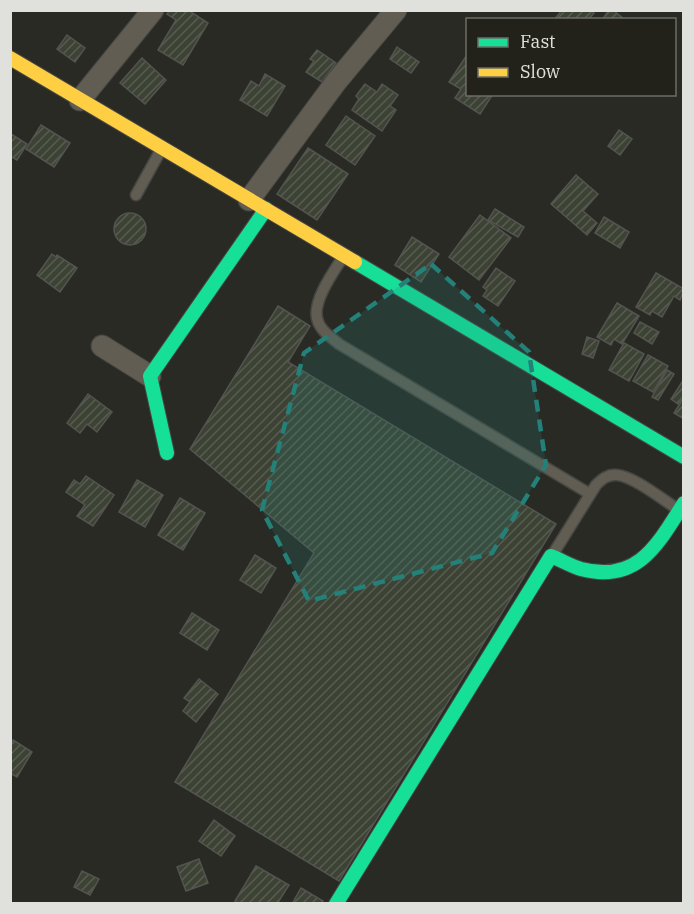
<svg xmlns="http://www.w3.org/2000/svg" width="694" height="914" font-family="'IBM Plex Serif',serif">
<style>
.building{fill:url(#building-hatch);stroke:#535450;stroke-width:1.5}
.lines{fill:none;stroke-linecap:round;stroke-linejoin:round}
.lane-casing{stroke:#464643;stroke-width:13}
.street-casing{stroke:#464643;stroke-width:23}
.fast-casing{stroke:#464643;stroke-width:16}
.slow-casing{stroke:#464643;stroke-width:16}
.lane{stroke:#615d53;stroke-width:10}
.street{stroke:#615d53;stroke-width:21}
.fast{stroke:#16e098;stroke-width:14}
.slow{stroke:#ffcf43;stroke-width:14}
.marked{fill:#248179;fill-opacity:0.2;stroke:#248179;stroke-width:4.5;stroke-dasharray:12 8;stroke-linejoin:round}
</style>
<defs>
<pattern id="building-hatch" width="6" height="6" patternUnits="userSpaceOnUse" patternTransform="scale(1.5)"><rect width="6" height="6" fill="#3c4234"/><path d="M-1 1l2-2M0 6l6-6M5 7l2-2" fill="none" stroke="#585d51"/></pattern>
</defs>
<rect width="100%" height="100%" fill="#2a2a25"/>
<!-- building -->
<g class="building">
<polygon points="170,10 188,10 208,23 183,65 158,50 176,20 167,14"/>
<polygon points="562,10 591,10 594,13 588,20 554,20"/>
<polygon points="609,10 613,10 625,20 602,20"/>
<polygon points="67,35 85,48 75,62 57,49"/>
<polygon points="397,47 419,62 411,73 390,59"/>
<polygon points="317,50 336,63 322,82 306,72 314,61 310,59"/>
<polygon points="467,55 468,94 493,94 480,114 455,98 461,89 449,82"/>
<polygon points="142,58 166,80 145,104 120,83"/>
<polygon points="265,74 285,86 267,116 240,100 251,81 259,86"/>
<polygon points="365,84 377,92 382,84 398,95 390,106 396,110 382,131 352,110 359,99 356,96"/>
<polygon points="346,116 375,136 355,165 326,145"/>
<polygon points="41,125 70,143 54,167 26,149"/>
<polygon points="619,130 632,139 620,155 608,146"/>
<polygon points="11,134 27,144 17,160 10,156"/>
<polygon points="308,148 348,174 317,220 277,194"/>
<polygon points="576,175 598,194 583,211 597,223 587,235 551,204"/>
<polygon points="495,209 524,227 518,237 488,220"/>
<circle cx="130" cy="229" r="16"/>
<polygon points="480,215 511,238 479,280 449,257"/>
<polygon points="604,217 629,232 620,248 595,233"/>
<polygon points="412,237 439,254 421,282 395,265"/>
<polygon points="52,254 56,257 57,255 77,268 60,292 37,275"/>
<polygon points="496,268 515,281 498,306 483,296 487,290 483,287"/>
<polygon points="656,273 684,289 680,300 674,296 662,317 652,311 650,315 636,307"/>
<polygon points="617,303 639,316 622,344 614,339 611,345 597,337"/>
<polygon points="278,306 310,326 288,362 556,524 339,881 175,782 314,553 190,449"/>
<polygon points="640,322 659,332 652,344 634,333"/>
<polygon points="587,337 599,341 593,358 582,354"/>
<polygon points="624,343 644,354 629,381 609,370"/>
<polygon points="648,355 668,366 653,392 633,381"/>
<polygon points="667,370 674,374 658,400 652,397"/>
<polygon points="684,379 684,395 678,404 671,399"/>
<polygon points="88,394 112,412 97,432 87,424 80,433 67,423"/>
<polygon points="684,397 684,419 674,413"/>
<polygon points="86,476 114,495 93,526 77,516 85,505 66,492 74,480 80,484"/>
<polygon points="137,480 163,495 145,527 119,512"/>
<polygon points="180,498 205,513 183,550 158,535"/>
<polygon points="255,555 276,568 261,593 240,580"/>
<polygon points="192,613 219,630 207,650 180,633"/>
<polygon points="199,679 218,694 196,722 183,711 190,702 184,698"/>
<polygon points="13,740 32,752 17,777 10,773 10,744"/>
<polygon points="214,820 235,836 221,856 199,841"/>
<polygon points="199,859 208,883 186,891 177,867"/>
<polygon points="256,866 289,885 277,904 239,904 235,901"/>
<polygon points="82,871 99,879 90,895 74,887"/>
<polygon points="301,888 323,901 321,904 292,904"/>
</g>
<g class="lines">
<!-- lane casing -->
<g class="lane-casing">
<g id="lane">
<polyline points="136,195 162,148"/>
<path d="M343 257C334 271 313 300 317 318 319 330 331 337 339 344L590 494"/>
<path d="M553 554 596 485C602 479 608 474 617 475 635 477 663 500 679 510"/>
</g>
</g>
<!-- street casing -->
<g class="street-casing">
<g id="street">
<polyline points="80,100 153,10"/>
<polyline points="249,200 336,82 396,10"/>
<polyline points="102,346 150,376"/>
</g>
</g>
<!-- fast casing -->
<g class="fast-casing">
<g id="fast">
<polyline points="355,262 684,457"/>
<polyline points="167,453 150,376 266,209"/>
<path d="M336 904 551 556C561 560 571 566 581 569 638 584 658 544 684 503"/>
</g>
</g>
<!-- slow casing -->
<g class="slow-casing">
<polyline id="slow" points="10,58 355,262"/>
</g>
<!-- lane -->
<use href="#lane" class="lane"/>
<!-- street -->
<use href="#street" class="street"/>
<!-- fast -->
<use href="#fast" class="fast"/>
<!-- slow -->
<use href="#slow" class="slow"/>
</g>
<!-- marked area -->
<path class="marked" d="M431 264 529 352 546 465 492 553 309 601 262 510 304 353Z"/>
<!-- border -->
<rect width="694" height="914" fill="none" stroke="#e0e0dc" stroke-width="24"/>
<!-- legend -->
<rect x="466" y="18" width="210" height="78" fill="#22221b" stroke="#6e6e68" stroke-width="1.5"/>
<rect x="478" y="38" width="30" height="9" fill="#16e098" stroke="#6e6e68" stroke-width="1.5"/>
<text x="520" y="48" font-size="18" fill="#e0e0dc">Fast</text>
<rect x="478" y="68" width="30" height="9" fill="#ffcf43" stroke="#6e6e68" stroke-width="1.5"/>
<text x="520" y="78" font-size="18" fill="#e0e0dc">Slow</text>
</svg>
